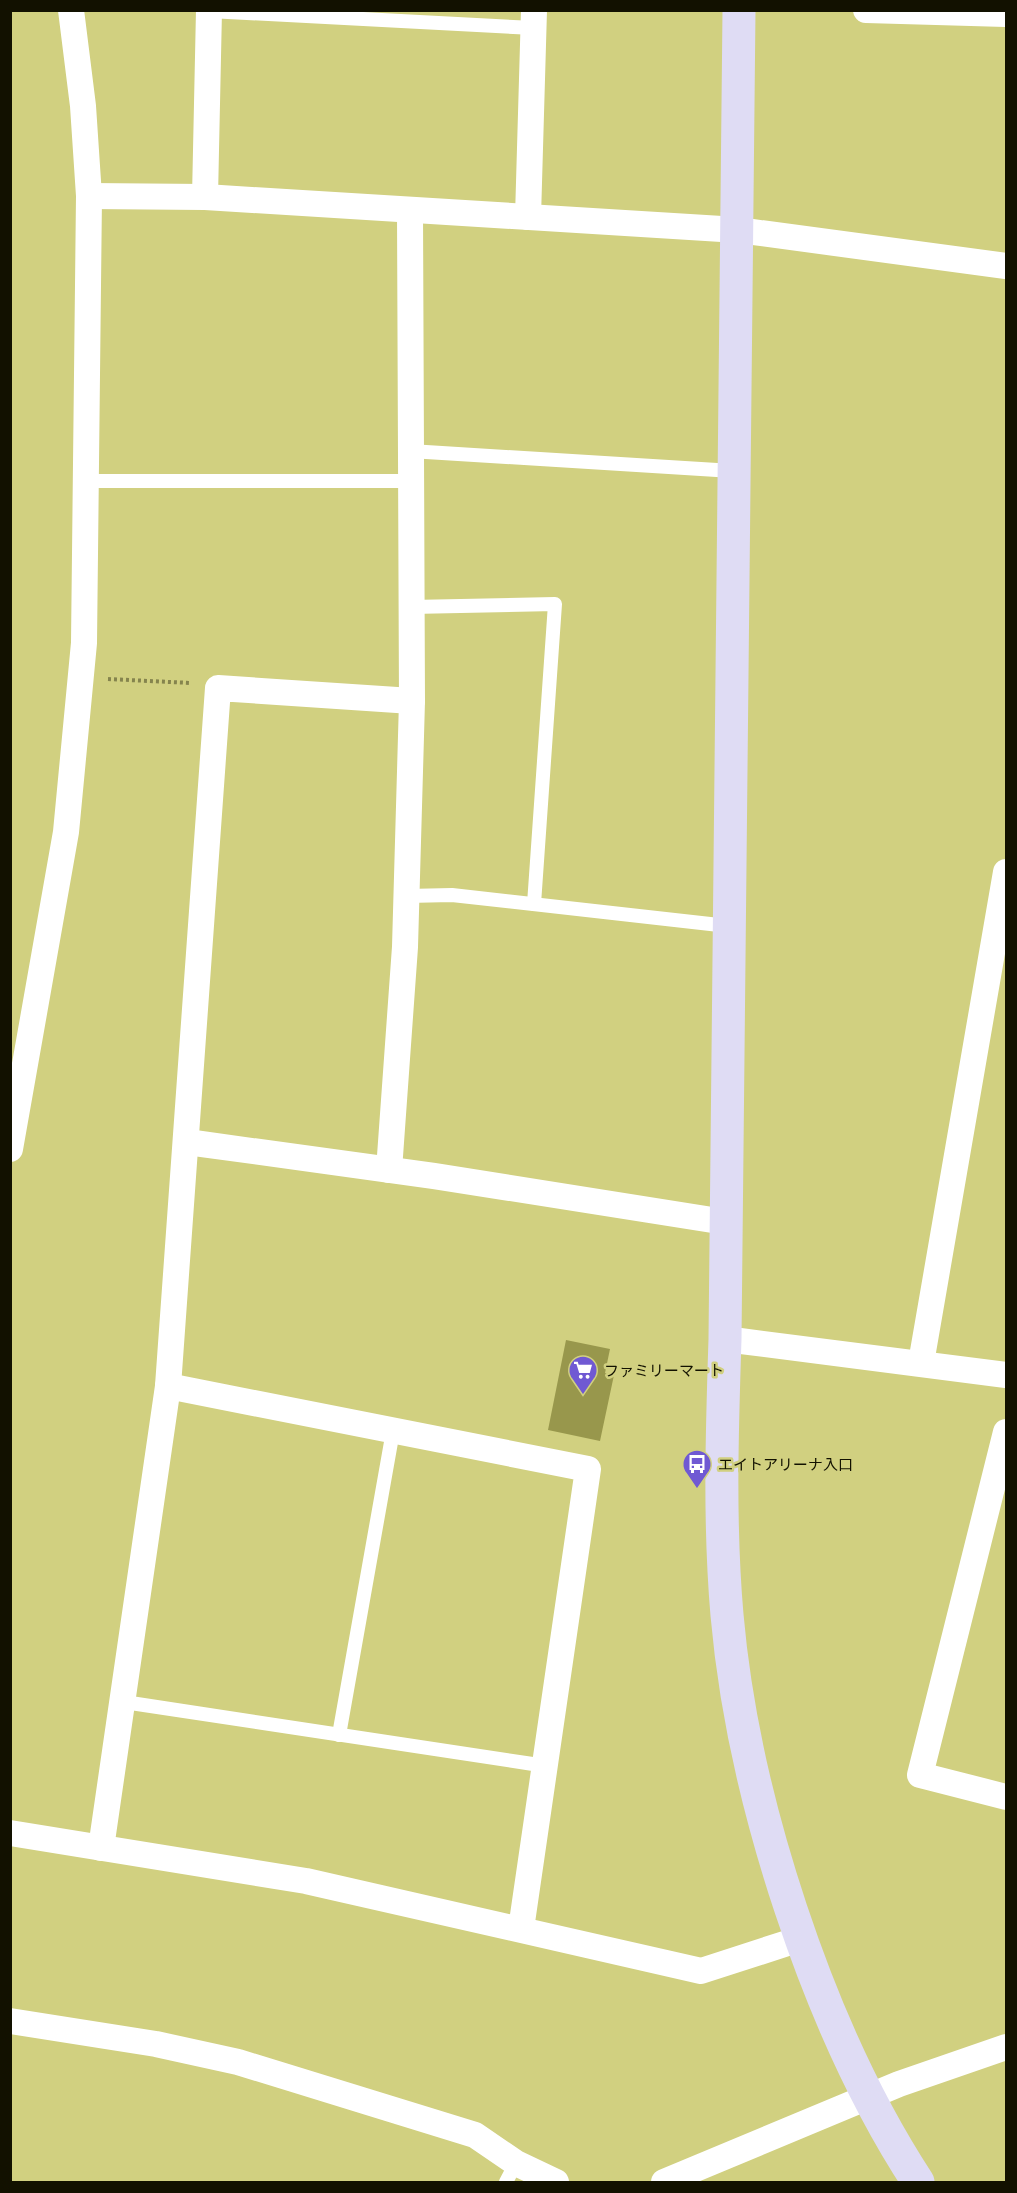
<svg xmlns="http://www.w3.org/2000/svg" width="1017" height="2193" font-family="'Public Sans','Noto Sans JP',sans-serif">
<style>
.building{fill:#98974c}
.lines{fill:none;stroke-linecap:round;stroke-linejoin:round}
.path{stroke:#85844d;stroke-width:4;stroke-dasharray:3 3;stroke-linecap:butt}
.lane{stroke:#fff;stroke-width:14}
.street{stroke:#fff;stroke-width:26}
.secondary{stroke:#dfdcf4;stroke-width:33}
.labels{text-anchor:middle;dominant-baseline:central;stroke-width:5;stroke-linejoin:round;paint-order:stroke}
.poi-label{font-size:15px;fill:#121100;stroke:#d1d080;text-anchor:start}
</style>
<rect width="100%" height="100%" fill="#d1d080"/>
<!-- building -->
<polygon class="building" points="566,1340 610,1349 605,1373 614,1375 600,1441 548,1430"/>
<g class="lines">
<!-- path -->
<polyline class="path" points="108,679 191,683"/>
<!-- lane -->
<g class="lane">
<polyline points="209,11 534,28"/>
<polyline points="410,451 733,471"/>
<polyline points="87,481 410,481"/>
<polyline points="411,607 555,604 534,904"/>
<polyline points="407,896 452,895 728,926"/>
<polyline points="124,1702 546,1766"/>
<polyline points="339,1735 393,1431"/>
<polyline points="506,2182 516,2163"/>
</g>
<!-- street -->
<g class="street">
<polyline points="866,10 1006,14"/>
<polyline points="89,196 205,197 738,230 1006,266"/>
<polyline points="205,197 209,10"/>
<polyline points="528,217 534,10"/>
<polyline points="187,1142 434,1176 725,1222"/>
<polyline points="10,1149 66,832 84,643 89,196 83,106 71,10"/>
<polyline points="389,1170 405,947 412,701 410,212"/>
<polyline points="725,1339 1006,1375"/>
<polyline points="921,1363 1006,872"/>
<polyline points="168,1386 588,1469 521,1929"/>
<polyline points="1006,1432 920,1775 1006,1797"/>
<polyline points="10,1833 306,1881 701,1971 803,1938"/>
<polyline points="101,1848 168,1386 218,688 412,701"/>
<polyline points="10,2021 156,2044 238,2062 475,2135 516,2163 556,2182"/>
<polyline points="664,2182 899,2084 1006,2047"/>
</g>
<!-- secondary -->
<path class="secondary" d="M739 10 725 1339C722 1431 719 1523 727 1615 743 1797 818 2029 918 2182"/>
</g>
<!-- icons -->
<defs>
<g id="supermarket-pin" transform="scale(1.5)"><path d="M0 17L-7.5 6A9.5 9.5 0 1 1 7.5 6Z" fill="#7059d3" stroke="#d1d080"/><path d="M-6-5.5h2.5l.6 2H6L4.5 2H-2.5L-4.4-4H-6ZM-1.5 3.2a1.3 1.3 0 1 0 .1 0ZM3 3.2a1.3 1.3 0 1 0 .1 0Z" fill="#fff"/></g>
<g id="bus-pin" transform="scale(1.5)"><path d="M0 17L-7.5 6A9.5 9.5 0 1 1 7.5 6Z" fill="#7059d3" stroke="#d1d080"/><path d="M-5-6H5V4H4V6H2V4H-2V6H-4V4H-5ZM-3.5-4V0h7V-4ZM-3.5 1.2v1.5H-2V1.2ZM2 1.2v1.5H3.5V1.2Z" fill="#fff"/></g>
</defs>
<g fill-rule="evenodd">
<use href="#supermarket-pin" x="583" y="1370"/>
<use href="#bus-pin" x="697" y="1464"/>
</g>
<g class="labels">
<!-- poi labels -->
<g class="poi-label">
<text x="604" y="1370">ファミリーマート</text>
<text x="718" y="1464">エイトアリーナ入口</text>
</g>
</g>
<!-- border -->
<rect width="1017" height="2193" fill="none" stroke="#121100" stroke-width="24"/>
</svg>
